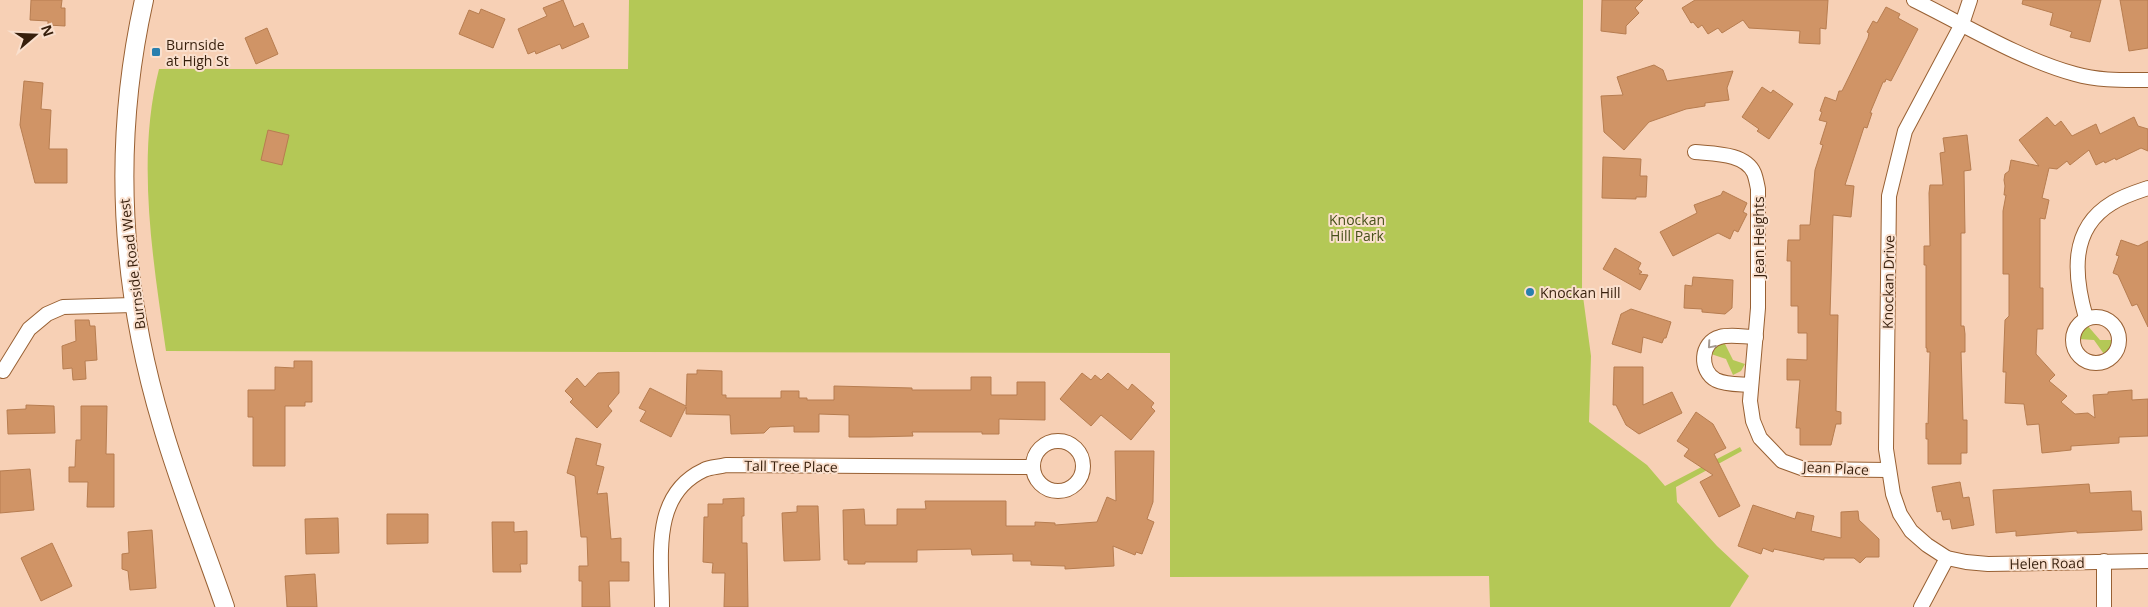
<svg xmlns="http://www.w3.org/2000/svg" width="2148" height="607" font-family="'Open Sans',sans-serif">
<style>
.green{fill:#b4c856}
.building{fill:#d09466;stroke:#b77d50}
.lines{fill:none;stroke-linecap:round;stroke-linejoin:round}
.minor-casing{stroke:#986033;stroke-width:16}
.tertiary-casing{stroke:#986033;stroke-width:20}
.minor{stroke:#fff;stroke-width:14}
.tertiary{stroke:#fff;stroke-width:18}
.oneway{stroke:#a59a92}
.poi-dot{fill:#297fae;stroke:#fae0ce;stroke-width:2}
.labels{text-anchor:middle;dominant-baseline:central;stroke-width:4;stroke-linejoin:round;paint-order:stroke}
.poi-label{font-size:14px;fill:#371f0c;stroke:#fae0ce;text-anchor:start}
.park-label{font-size:14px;fill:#475019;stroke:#fae0ce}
.street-label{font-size:14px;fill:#371f0c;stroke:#fae0ce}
</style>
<rect width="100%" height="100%" fill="#f7d0b5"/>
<!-- green -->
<g class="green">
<path d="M629 0H1583L1582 289 1591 356 1589 422 1647 465 1665 486 1740 447 1742 451 1676 487 1677 502 1717 546 1749 576 1730 607H1490L1489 576 1170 577V353L166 351C153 260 136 159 159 69H628Z"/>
<polygon points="2087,325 2100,340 2113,340 2111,349 2104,354 2094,340 2078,339 2081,331"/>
<polygon points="1724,342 1733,360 1745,364 1741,371 1733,375 1726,359 1711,354 1716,347"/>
</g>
<!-- building -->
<g class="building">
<polygon points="31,0 62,0 61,8 65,8 65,26 48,25 48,21 30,20"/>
<polygon points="563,0 574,27 583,23 589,37 562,49 560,44 536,54 535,51 528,54 518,29 547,16 543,8"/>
<polygon points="1602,0 1643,0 1635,8 1639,13 1626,26 1626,34 1601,31"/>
<polygon points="1695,0 1828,0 1826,29 1820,28 1820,44 1799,43 1800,31 1749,28 1743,20 1722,33 1718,28 1708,34 1702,25 1698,28 1693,22 1691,23 1682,8"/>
<polygon points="2023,0 2101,0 2090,42 2070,37 2072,32 2050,25 2053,13 2022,4"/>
<polygon points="2120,0 2148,0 2148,48 2129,51"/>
<polygon points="1886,7 1900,14 1898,18 1918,29 1891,81 1886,79 1885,82 1883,82 1870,113 1872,113 1867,128 1864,127 1845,185 1854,186 1851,217 1833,215 1830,315 1838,315 1836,411 1841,412 1841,424 1836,424 1831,445 1800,445 1800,428 1796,428 1800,380 1787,380 1787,359 1807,360 1807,333 1798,333 1798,306 1791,306 1791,261 1787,261 1788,240 1800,240 1800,225 1810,225 1815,170 1823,145 1820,144 1827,122 1819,120 1822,112 1820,111 1825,97 1836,101 1839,91 1842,91 1868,38 1869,33 1867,32 1873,21 1877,23"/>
<polygon points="481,9 505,19 493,48 459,34 469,10 479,14"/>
<polygon points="267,28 278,54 256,64 245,38"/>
<polygon points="1654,65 1663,70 1667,81 1733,71 1727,88 1729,100 1705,103 1705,106 1686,109 1649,122 1624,150 1604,132 1601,96 1623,95 1617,77"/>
<polygon points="24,81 43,83 41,109 51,110 49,149 67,149 67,183 35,183 20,125"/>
<polygon points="1762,87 1771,93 1773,90 1793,104 1769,139 1757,131 1759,129 1742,117"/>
<polygon points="2047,117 2055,126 2061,121 2072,136 2096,124 2100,134 2134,117 2138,126 2148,129 2148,151 2141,148 2116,160 2115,158 2105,163 2104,161 2096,165 2089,150 2070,165 2067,161 2057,169 2049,168 2042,198 2049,200 2045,219 2040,218 2040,288 2043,288 2043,329 2037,329 2036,354 2055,375 2049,381 2067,396 2061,402 2075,414 2088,413 2095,418 2093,395 2108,394 2108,392 2132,390 2132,400 2148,399 2148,436 2119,437 2119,443 2071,446 2071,450 2042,453 2039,424 2027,425 2024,404 2005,403 2006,372 2003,372 2005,320 2009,316 2009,274 2003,274 2003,211 2006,195 2004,195 2005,186 2004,180 2005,174 2009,171 2011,160 2039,166 2019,140"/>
<polygon points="268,130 289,135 282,165 261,160"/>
<polygon points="1967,135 1971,170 1964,171 1965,233 1961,233 1961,326 1964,326 1965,334 1965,352 1961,352 1963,420 1967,420 1967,453 1961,453 1961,464 1928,464 1928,439 1926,439 1926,423 1928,424 1930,352 1927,352 1927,348 1926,348 1926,265 1924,265 1924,246 1930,246 1929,193 1930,185 1943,185 1940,153 1945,152 1943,138"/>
<polygon points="1603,157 1641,159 1640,176 1647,176 1646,197 1636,197 1636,199 1602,198"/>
<polygon points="1723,191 1747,203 1743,212 1747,214 1738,232 1734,230 1730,239 1718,233 1673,256 1660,232 1697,213 1694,205 1721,195"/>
<polygon points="2121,240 2138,246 2148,241 2148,327 2137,304 2132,306 2118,275 2113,273 2119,256 2116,255"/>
<polygon points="1615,248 1641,263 1638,269 1642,272 1639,274 1648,275 1640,290 1603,269"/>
<polygon points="1693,277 1733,280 1732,308 1725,314 1702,312 1702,309 1684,308 1685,285 1692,286"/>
<polygon points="1631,309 1671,322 1666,338 1664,338 1662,343 1643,337 1641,353 1612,344 1621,314"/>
<polygon points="75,320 89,320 90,326 95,326 97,360 85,361 86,379 73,380 72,368 63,369 62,346 76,341"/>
<polygon points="294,361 312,361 312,402 305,402 305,406 285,406 285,466 253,466 253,417 248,417 248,390 275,390 275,367 294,368"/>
<polygon points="1614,367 1643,367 1643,405 1672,392 1682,413 1639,434 1626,425 1616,405 1613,405"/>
<polygon points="697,370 722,371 722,395 726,395 726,398 781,398 781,391 799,391 799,398 807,398 807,400 834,400 834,386 912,388 912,390 971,390 971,377 991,377 991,395 1017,395 1017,382 1045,382 1045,420 999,419 999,434 982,434 982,432 912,432 913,436 870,437 849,437 849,415 819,414 819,432 794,432 794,426 770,427 764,433 731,434 730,415 686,414 686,407 671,437 640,421 646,411 639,408 650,388 686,406 687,374 697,374"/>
<polygon points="619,372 619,393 608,406 612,411 597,428 570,402 573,399 565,391 577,378 585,387 598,373"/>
<polygon points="1082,373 1091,380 1095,375 1101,380 1108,373 1128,390 1132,384 1154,403 1151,407 1155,411 1131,440 1101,415 1091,426 1060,399"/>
<polygon points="26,405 54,406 55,433 8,434 7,410 26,409"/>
<polygon points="81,406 107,406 106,454 114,454 114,507 87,507 88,482 69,482 69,467 75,467 76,440 81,440"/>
<polygon points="1696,412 1713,424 1726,448 1714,454 1740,506 1719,517 1700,482 1713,475 1684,456 1689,449 1677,441"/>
<polygon points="576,438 601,444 596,465 604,467 597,494 607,493 611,539 621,538 621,562 629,562 629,581 609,581 610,607 582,607 582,581 579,581 579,566 588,566 587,537 581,537 575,476 567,473"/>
<polygon points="1115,451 1154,451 1153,502 1147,519 1154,522 1142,554 1136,552 1135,555 1113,546 1114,566 1065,569 1065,566 1031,565 1031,561 1013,561 1013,554 972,555 971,549 917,550 917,562 865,562 865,564 848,564 848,560 844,560 843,510 864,509 865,525 897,525 897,509 926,509 925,501 1006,501 1006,526 1035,526 1035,522 1055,523 1055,525 1097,522 1107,497 1116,501"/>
<polygon points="30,469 34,510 0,513 0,471"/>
<polygon points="1960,482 1963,498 1969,497 1974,525 1952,529 1950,519 1943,520 1941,511 1937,512 1932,487"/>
<polygon points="2089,484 2090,493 2131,491 2132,511 2141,511 2142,530 2100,532 2077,533 2077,531 2016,536 2016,531 1996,533 1993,490"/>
<polygon points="744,498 744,516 742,516 742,543 747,543 748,607 724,607 725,573 712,573 713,563 703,562 704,517 708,517 708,504 723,504 723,499"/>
<polygon points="1753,505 1795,519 1797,512 1814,516 1811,531 1841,538 1841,512 1858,511 1859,520 1879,539 1879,557 1866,557 1860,563 1854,558 1824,558 1824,560 1774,549 1773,552 1763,548 1761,554 1738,546"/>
<polygon points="797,506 818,506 820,560 784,561 782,513 797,512"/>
<polygon points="387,514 428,514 428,543 387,544"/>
<polygon points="338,518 339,553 306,554 305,519"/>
<polygon points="492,522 514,522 514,532 527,531 527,564 520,564 521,572 493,572"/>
<polygon points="152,530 156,588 130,590 128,571 122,569 122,554 129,553 128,532"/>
<polygon points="52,543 72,586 41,601 21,558"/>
<polygon points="315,574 317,607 287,607 285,576"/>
</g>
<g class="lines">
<!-- minor casing -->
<g class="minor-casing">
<g id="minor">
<path d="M1914 0C1965 25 2020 59 2075 74 2099 81 2124 80 2148 80"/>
<polyline points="1970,0 1962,24 1905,131 1889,196 1886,449 1893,494 1900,514 1911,531 1927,545 1947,558 1966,562 1988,564 2148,561"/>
<path d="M1695 152C1714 154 1745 153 1754 173 1756 178 1757 184 1758 189V308L1750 401 1753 421 1760 438 1782 461 1804 469 1888 470"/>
<circle cx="2096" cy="340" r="23"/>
<path d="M2086 318C2074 276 2069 229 2112 203 2123 196 2136 192 2148 188"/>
<polyline points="3,371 29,329 47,314 63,307 133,305"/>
<path d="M1751 385C1740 384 1726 385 1716 380 1699 371 1700 342 1720 337 1730 334 1745 337 1756 337"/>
<circle cx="1058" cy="466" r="25"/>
<polyline points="2104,561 2104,607"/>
<path d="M662 607C662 559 650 495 704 470 710 467 719 467 726 465L1032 467"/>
<polyline points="1921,607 1947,558"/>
</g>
</g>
<!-- tertiary casing -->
<g class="tertiary-casing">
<path id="tertiary" d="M144 0C112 143 120 285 162 425 180 487 204 546 225 607"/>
</g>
<!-- minor -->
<use href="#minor" class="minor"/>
<!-- tertiary -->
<use href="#tertiary" class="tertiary"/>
</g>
<!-- one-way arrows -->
<defs><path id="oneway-chevron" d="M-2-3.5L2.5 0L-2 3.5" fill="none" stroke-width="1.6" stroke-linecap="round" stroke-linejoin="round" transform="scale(1.25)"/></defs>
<use class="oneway" href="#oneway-chevron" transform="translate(1711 345) rotate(131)"/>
<!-- markers -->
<g class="poi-dot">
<rect x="151" y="47" width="10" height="10" rx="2.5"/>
<circle cx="1530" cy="292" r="5"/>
</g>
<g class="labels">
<!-- poi labels -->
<g class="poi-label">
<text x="166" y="44">Burnside<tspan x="166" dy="16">at High St</tspan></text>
<text x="1540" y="292">Knockan Hill</text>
</g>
<!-- park labels -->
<g class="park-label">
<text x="1357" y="219">Knockan<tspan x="1357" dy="16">Hill Park</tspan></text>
</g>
<!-- street labels -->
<g class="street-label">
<text transform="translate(1758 237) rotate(-90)">Jean Heights</text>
<text transform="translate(132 264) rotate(-97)">Burnside Road West</text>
<text transform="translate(1888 282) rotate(-89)">Knockan Drive</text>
<text transform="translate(791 466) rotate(1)">Tall Tree Place</text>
<text transform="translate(1836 468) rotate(3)">Jean Place</text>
<text transform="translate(2047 563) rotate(-1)">Helen Road</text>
</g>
</g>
<!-- north arrow -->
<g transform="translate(35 35) rotate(71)" stroke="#fae0ce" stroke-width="4" paint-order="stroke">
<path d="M0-4L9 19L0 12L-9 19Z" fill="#371f0c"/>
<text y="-8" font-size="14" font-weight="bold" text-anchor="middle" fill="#371f0c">N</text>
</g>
</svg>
